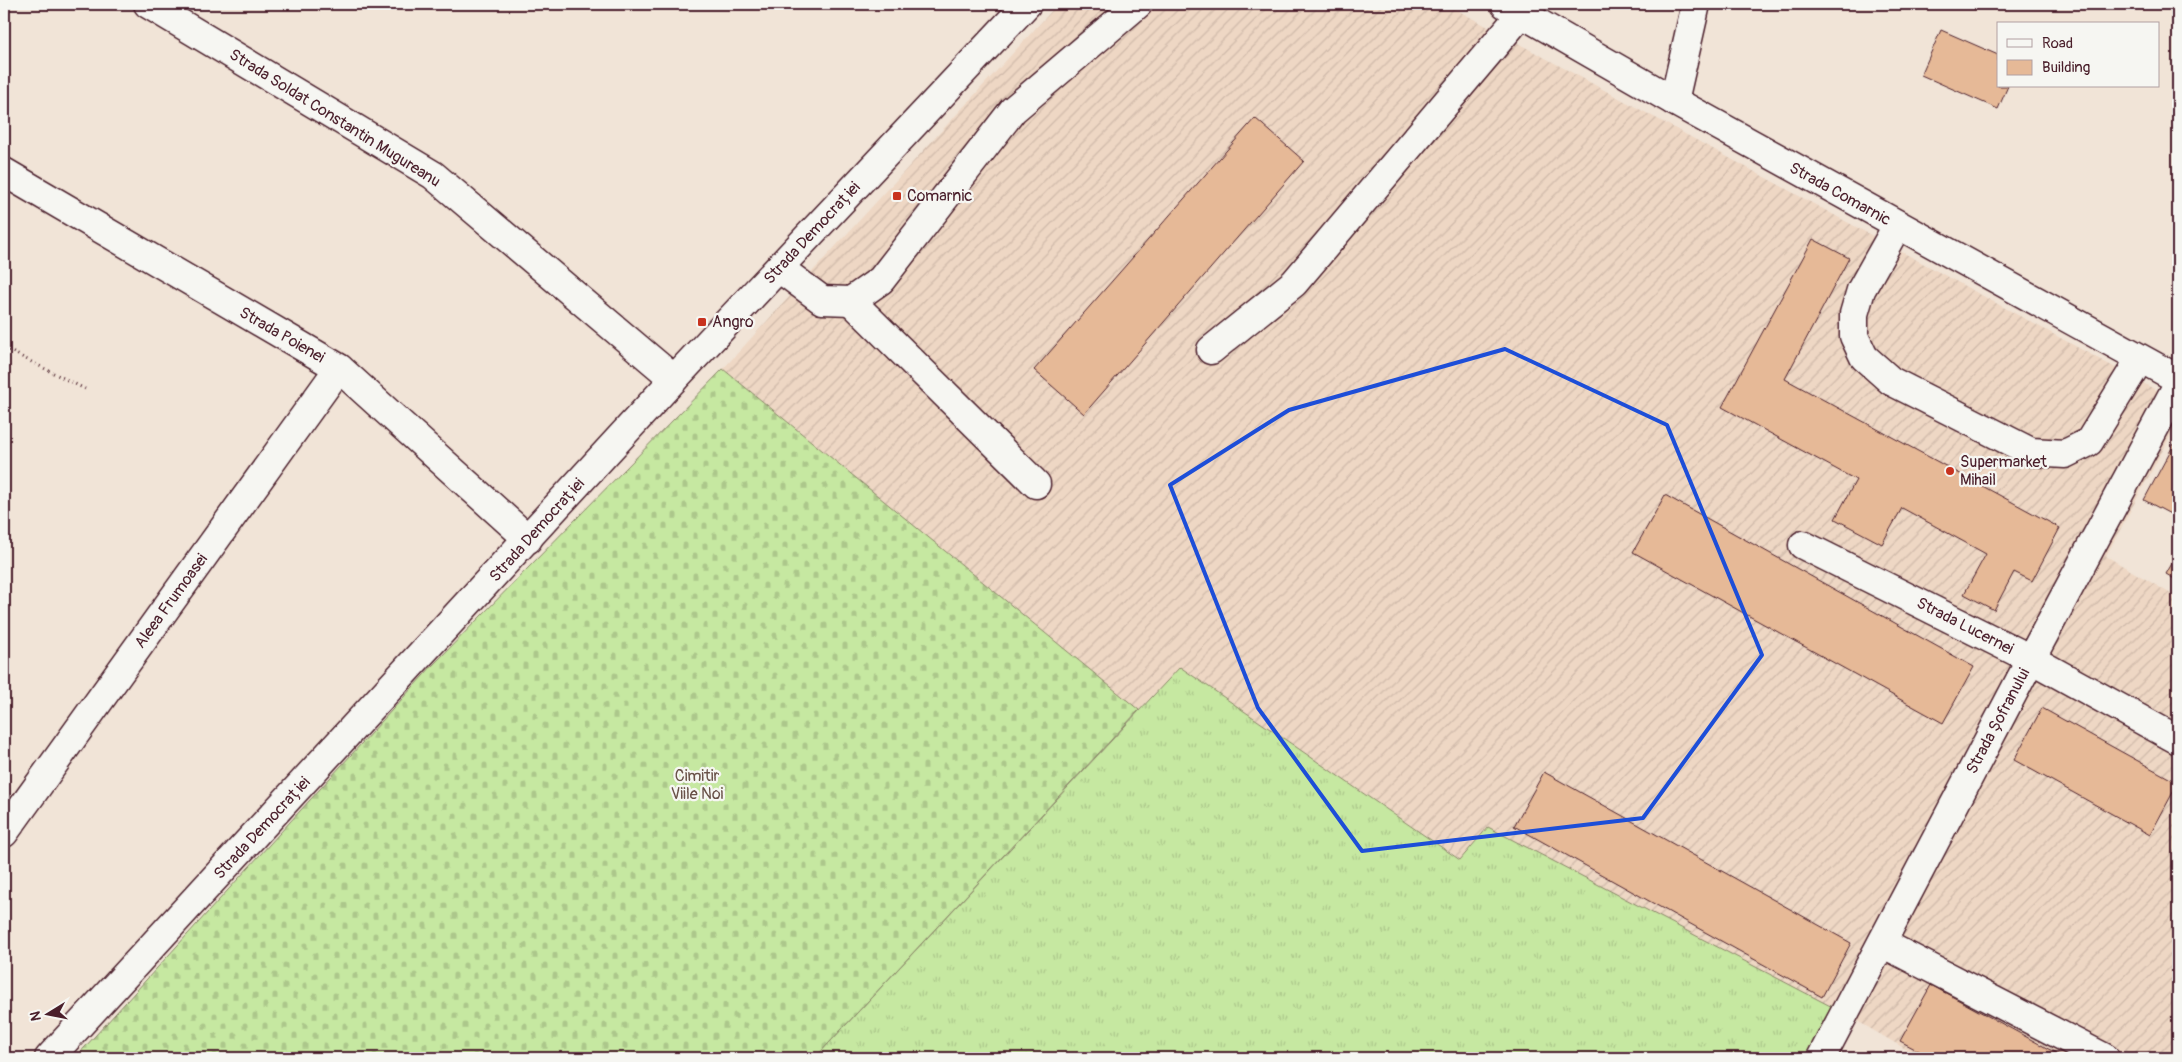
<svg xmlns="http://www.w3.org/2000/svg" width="2182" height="1062" font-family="Pangolin,sans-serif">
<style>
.industrial{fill:url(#industrial-furrows)}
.grass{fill:url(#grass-tufts);stroke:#888466}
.cemetery{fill:url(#cemetery-stones);stroke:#888466}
.building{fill:#e6b997;stroke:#4a1f2b}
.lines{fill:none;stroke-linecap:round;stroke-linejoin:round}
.minor-casing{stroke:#4a1f2b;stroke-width:31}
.path{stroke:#4a1f2b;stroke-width:3;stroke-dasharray:1 4;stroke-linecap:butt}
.minor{stroke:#f6f6f2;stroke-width:28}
.marked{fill:none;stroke:#1d4ed8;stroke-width:4;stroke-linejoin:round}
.poi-dot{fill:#c8321e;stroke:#f6f6f2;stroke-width:2}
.labels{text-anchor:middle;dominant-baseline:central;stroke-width:4.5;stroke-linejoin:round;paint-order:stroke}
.street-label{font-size:16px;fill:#4a1f2b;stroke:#f6f6f2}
.poi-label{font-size:16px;fill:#4a1f2b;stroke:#f6f6f2;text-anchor:start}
.park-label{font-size:16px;fill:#695148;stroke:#f6f6f2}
</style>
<defs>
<pattern id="industrial-furrows" width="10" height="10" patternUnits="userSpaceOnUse" patternTransform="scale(1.25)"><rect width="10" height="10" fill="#eed7c4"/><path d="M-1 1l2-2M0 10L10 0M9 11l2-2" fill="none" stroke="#ceb8a9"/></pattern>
<pattern id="grass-tufts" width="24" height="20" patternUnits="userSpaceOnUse" patternTransform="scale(1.25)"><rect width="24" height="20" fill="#c6e8a1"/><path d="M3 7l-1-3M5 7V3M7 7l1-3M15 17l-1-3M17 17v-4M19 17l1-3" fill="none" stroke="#acc78b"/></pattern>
<pattern id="cemetery-stones" width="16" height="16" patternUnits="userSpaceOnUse" patternTransform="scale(1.25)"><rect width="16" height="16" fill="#c6e8a1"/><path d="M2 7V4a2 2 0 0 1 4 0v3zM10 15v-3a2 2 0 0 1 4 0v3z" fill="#acc78b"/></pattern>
</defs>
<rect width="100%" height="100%" fill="#f1e4d7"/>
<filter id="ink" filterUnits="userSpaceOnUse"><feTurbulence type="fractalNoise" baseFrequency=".02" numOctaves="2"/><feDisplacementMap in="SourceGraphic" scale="10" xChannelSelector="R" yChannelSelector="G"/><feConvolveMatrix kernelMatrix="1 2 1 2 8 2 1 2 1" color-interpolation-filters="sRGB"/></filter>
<g filter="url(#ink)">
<!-- industrial -->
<polygon class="industrial" points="1058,4 1446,4 2178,402 2178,422 2106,556 2178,598 2178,1058 1921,1058 1840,1011 1487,828 1461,860 1180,667 1139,710 723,369"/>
<!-- grass -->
<polygon class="grass" points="1180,667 1460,860 1488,827 1840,1011 1812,1058 815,1058"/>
<!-- cemetery -->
<polygon class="cemetery" points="723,369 1139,710 815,1058 75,1058 433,665"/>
<!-- building -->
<g class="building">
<polygon points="1941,30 1998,55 1998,86 2008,86 1998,109 1921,75"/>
<polygon points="1255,118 1304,161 1084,414 1034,370"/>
<polygon points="1813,239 1849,258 1785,379 2060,528 2032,581 2014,572 1994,610 1964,594 1986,554 1902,508 1882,544 1835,519 1856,480 1722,407"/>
<polygon points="2174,444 2178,446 2178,518 2144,500"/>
<polygon points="1665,495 1974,667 1943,723 1633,552"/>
<polygon points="2178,553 2178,581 2166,574"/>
<polygon points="2042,708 2178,783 2150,835 2014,760"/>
<polygon points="1544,772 1851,943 1822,997 1514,826"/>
<polygon points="1931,985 2065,1058 1932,1058 1900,1041"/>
</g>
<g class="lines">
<!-- minor casing -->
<g class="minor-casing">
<g id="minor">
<polyline points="148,4 433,175 674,379"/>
<polyline points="1505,4 1674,101 2178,379"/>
<polyline points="1674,101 1696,4"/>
<polyline points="4,172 339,368 528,539"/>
<polyline points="1897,226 1861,290 1854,314 1854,336 1864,357 1891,381 2031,452 2065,454 2089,442 2140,359"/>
<polyline points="779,268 822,300 851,301 881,280 1013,110 1138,4"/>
<polyline points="851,301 1036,484"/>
<polyline points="1211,350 1294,283 1522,13"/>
<polyline points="1803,545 2031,659 2178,740"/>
<polyline points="4,833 339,368"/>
<polyline points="1882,943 2105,1058"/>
<polyline points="49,1058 674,379 1027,4"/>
<polyline points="1821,1058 2031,659 2178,384"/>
</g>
</g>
<!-- path -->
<polyline class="path" points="4,348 85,389"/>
<!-- minor -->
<use href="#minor" class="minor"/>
</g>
</g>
<!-- marked area -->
<path class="marked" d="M1505 349 1667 425 1762 655 1643 818 1362 851 1258 708 1170 485 1289 410Z"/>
<!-- markers -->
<g class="poi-dot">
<rect x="892" y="191" width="10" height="10" rx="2.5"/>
<rect x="697" y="317" width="10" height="10" rx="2.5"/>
<circle cx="1950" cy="471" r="5"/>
</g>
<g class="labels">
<!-- street labels -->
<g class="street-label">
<text transform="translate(335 118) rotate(32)">Strada Soldat Constantin Mugureanu</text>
<text transform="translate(1840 194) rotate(29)">Strada Comarnic</text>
<text transform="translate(812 233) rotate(-47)">Strada Democrației</text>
<text transform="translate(282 335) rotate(30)">Strada Poienei</text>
<text transform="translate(537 530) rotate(-48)">Strada Democrației</text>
<text transform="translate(171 601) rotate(-54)">Aleea Frumoasei</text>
<text transform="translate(1965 626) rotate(27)">Strada Lucernei</text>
<text transform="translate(1998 721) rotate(-62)">Strada Șofranului</text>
<text transform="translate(262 828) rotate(-47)">Strada Democrației</text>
</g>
<!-- poi labels -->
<g class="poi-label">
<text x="907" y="196">Comarnic</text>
<text x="712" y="322">Angro</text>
<text x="1960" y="462">Supermarket<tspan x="1960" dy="18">Mihail</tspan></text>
</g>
<!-- park labels -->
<g class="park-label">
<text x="697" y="776">Cimitir<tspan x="697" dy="18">Viile Noi</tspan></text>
</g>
</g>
<!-- margin -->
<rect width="2182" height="1062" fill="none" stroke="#f6f6f2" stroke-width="20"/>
<rect x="10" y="10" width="2162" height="1042" fill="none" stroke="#4a1f2b" stroke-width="2" filter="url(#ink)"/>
<!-- legend -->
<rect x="1997" y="22" width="162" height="65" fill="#f6f6f2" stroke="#b1a0a2"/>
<rect x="2007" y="39" width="25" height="8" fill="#f6f6f2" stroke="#b1a0a2"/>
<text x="2042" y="48" font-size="15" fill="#4a1f2b">Road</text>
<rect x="2007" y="60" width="25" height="15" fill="#e6b997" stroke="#b1a0a2"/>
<text x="2042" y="72" font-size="15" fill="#4a1f2b">Building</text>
<!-- north arrow -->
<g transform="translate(48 1014) rotate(260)" stroke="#f6f6f2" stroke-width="4" paint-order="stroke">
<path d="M0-4L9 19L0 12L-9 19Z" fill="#4a1f2b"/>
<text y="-8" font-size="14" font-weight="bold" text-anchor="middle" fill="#4a1f2b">N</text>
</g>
</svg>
